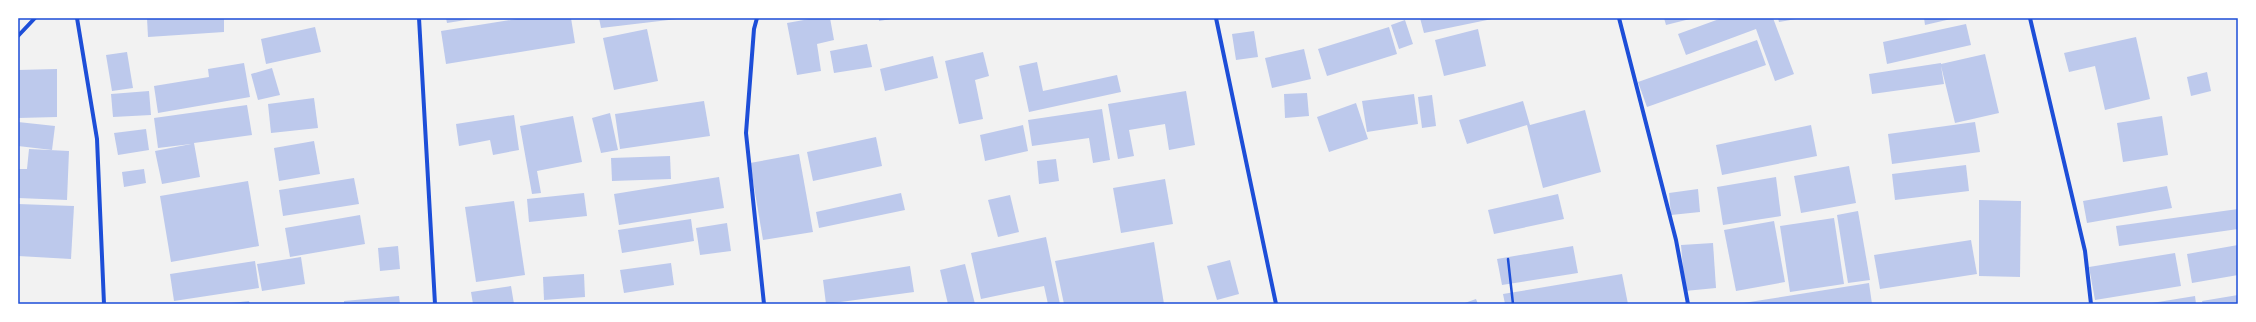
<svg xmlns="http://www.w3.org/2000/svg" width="2256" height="322" font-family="'Asap Condensed',sans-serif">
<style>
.building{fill:#bdc9ec}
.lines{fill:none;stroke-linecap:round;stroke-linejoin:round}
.path{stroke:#1d4ed8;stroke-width:2.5}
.minor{stroke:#1d4ed8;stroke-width:4}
.neatline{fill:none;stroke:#1d4ed8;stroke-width:1.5}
</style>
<rect width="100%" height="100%" fill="#f2f2f2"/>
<!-- building -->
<g class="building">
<polygon points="147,18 224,18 224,32 148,37"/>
<polygon points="446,18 471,18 472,19 447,23"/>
<polygon points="523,18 571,18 575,43 446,64 441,31"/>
<polygon points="599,18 677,18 677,19 601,28"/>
<polygon points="815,18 830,18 834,40 817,44 821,71 797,75 787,23"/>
<polygon points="879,18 891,18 891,19 879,21"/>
<polygon points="1420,18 1492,18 1492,19 1424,33"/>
<polygon points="1664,18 1690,18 1690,19 1666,25"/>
<polygon points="1722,18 1773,18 1794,74 1775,81 1756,29 1686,55 1678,34"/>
<polygon points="1778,18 1796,18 1796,19 1779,22"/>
<polygon points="1924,18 1951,18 1951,19 1925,25"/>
<polygon points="1405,20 1413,44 1399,49 1391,25"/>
<polygon points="1966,24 1971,45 1887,64 1883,42"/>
<polygon points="315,27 321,52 266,64 261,39"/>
<polygon points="1389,27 1397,54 1327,76 1318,49"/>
<polygon points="647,29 658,81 614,90 603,38"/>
<polygon points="1478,29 1486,66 1444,76 1435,40"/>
<polygon points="1254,31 1258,57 1236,60 1232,34"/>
<polygon points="2136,37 2150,99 2105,110 2095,66 2069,72 2064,53"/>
<polygon points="1757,40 1766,65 1647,107 1638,82"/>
<polygon points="867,44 872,67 834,73 830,51"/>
<polygon points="1304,49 1311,79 1272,88 1265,58"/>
<polygon points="127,52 133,88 112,91 106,55"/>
<polygon points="983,52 989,76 975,80 983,119 959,124 945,61"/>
<polygon points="1985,54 1999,113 1955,123 1941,66 1944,84 1872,94 1869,74 1941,63 1941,64"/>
<polygon points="933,56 938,78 885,91 880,69"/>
<polygon points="1037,62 1043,91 1117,75 1121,92 1029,112 1019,66"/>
<polygon points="244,63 250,97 158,113 154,86 209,77 208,69"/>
<polygon points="272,68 280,95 258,100 251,74"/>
<polygon points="57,69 57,117 18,118 18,70"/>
<polygon points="2207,72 2211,91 2191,96 2187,77"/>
<polygon points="149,91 151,115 113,117 111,94"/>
<polygon points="1186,91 1195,145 1169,150 1165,124 1129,130 1134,156 1118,159 1108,104"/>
<polygon points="1307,93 1309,116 1285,118 1284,94"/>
<polygon points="1414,94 1418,124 1367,132 1362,101"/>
<polygon points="1432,95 1436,126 1422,128 1418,97"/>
<polygon points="314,98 318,128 271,133 268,104"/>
<polygon points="704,101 710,136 620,149 615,114"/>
<polygon points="1523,101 1530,125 1585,110 1601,172 1543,188 1527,125 1467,144 1459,120"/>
<polygon points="1356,103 1368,139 1329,152 1317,117"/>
<polygon points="247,105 252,135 194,143 200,177 162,184 155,151 191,144 158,148 154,118"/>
<polygon points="1102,109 1110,160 1093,163 1089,138 1032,146 1028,120"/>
<polygon points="610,113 618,150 601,153 592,118"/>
<polygon points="514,115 519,150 493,155 490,140 459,146 456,124"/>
<polygon points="573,116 582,162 537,171 541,193 532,194 520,126"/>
<polygon points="2162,116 2168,155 2123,162 2117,123"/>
<polygon points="18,122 55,126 52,150 18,146"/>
<polygon points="1975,122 1980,152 1892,164 1888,134"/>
<polygon points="1023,125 1028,151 985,161 980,135"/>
<polygon points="1811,125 1817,156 1722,175 1716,145"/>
<polygon points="146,129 149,150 118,155 114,133"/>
<polygon points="876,137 882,166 813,181 807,152"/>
<polygon points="314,141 320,174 279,181 274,148"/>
<polygon points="29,149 69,151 67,200 18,198 18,169 27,169"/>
<polygon points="799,154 813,232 763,240 750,163"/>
<polygon points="670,156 671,179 612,181 611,158"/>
<polygon points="1056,159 1059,181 1039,184 1037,161"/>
<polygon points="1966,165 1969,191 1895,200 1892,174"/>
<polygon points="1849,166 1856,203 1801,213 1794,176"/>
<polygon points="144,169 146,183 124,187 122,172"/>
<polygon points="719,177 724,208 619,225 614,194"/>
<polygon points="1776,177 1781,216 1723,225 1717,187"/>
<polygon points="354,178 359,204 283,216 279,190"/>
<polygon points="1165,179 1173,224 1121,233 1113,188"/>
<polygon points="248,181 259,246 171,262 160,196"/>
<polygon points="2167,186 2172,208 2087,223 2083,201"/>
<polygon points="1698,189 1700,212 1671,215 1669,193"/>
<polygon points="584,193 587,216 529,222 527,199"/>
<polygon points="901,193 905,210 819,228 816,212"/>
<polygon points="1558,194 1564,219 1494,234 1488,210"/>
<polygon points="1010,195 1019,232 998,237 988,200"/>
<polygon points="1979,200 2021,201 2020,277 1979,276"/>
<polygon points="514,201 525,275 476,282 465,207"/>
<polygon points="18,204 74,206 71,259 18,256"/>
<polygon points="2238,209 2238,229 2119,246 2116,226"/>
<polygon points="1858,211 1870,280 1848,283 1837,215"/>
<polygon points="360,215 365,244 290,257 285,228"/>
<polygon points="1834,218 1844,284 1790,292 1780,226"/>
<polygon points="691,219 694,241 622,253 618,230"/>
<polygon points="1774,221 1785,282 1736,291 1724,230"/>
<polygon points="727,223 731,251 700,255 696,228"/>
<polygon points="1046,237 1060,304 1048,304 1044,286 981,299 971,253"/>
<polygon points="1971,240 1977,274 1880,289 1874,255"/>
<polygon points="1154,242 1164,304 1064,304 1055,261"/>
<polygon points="1713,243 1716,288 1685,291 1681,245"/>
<polygon points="2238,245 2238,275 2192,283 2187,254"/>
<polygon points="398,246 400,269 380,271 378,248"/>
<polygon points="1573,246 1578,273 1502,285 1497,259"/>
<polygon points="2175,253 2181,286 2095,300 2089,267"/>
<polygon points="301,257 305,284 262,291 257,264"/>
<polygon points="1230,260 1239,294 1217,300 1207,266"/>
<polygon points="255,261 259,288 174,301 170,274"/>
<polygon points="671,263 674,285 624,293 620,270"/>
<polygon points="965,264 975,304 948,304 940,270"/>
<polygon points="910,266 914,292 826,304 823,280"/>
<polygon points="584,274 585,297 544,300 543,277"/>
<polygon points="1622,274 1628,304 1505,304 1503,294"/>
<polygon points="1869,283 1872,304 1743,304 1743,303"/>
<polygon points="511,286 514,304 473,304 471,292"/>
<polygon points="2238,295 2238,304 2203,304 2202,301"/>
<polygon points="399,296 400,304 344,304 344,301"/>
<polygon points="2195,296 2196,304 2152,304 2152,303"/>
<polygon points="1476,299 1478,304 1462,304"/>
<polygon points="249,301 250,304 231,304 231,303"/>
</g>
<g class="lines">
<!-- path -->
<polyline class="path" points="1508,259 1513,304"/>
<!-- minor -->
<g class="minor">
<polyline points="77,18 97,139 104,304"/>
<polyline points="419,18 435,304"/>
<polyline points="757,18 754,29 746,133 764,304"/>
<polyline points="1216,18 1276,304"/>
<polyline points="1619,18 1676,240 1688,304"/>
<polyline points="2030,18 2085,251 2091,304"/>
<polyline points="18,36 35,18"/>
</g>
</g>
<!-- border -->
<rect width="2256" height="322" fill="none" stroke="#ffffff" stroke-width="38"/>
<rect x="19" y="19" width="2218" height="284" class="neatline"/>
</svg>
